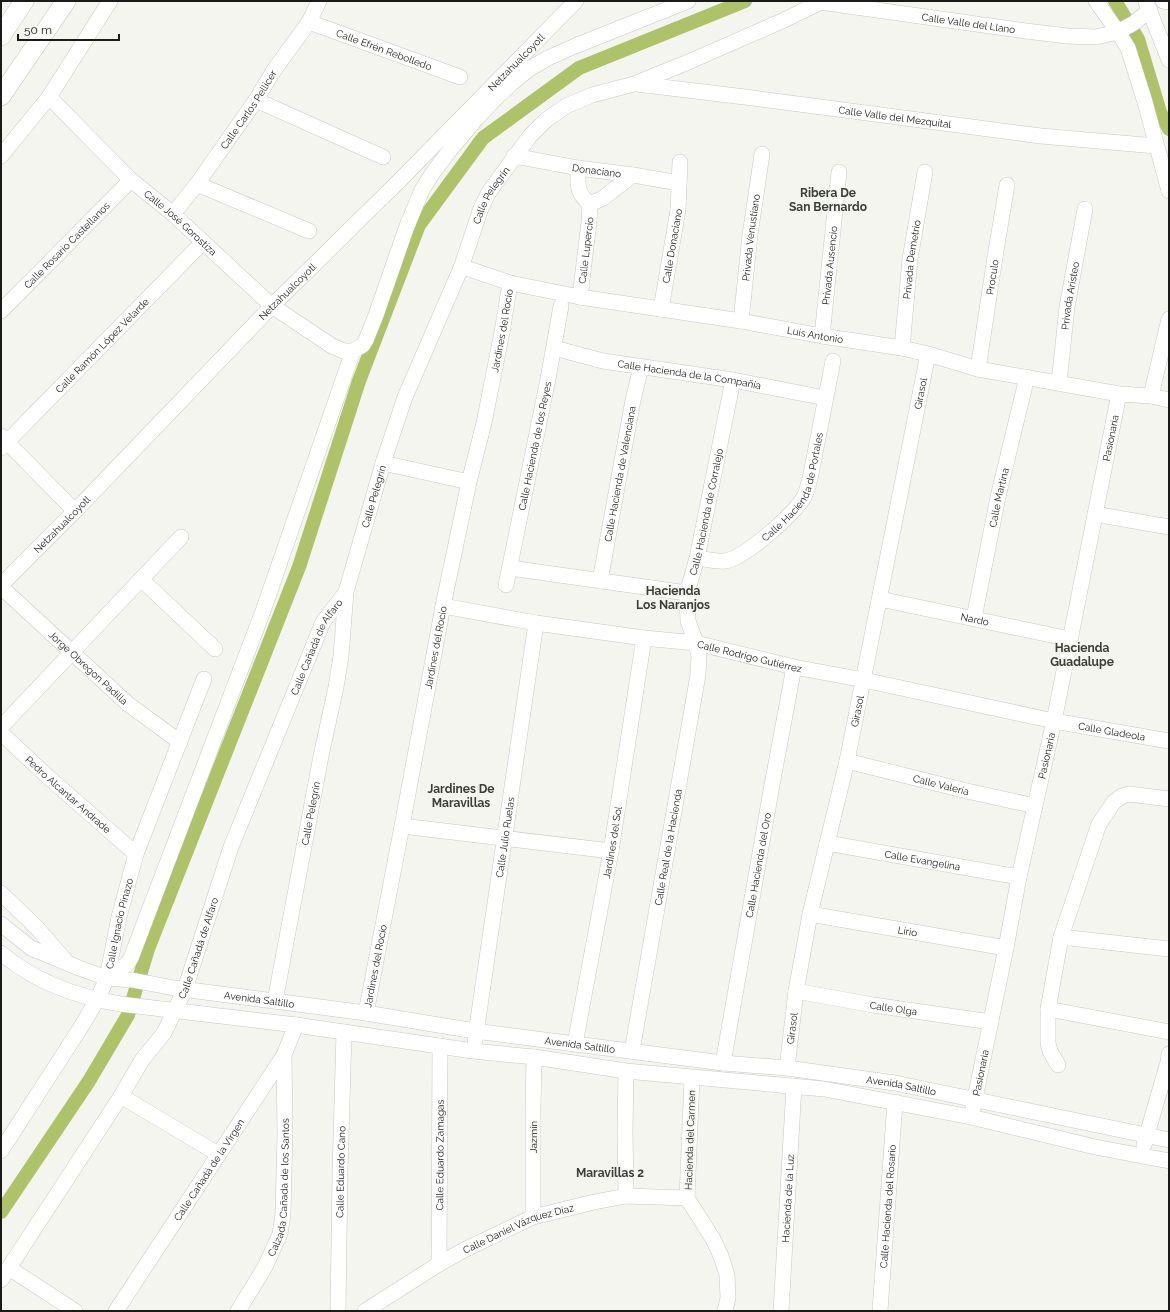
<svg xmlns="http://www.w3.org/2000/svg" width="1170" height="1312" font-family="Raleway,sans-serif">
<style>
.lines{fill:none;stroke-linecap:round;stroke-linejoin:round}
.canal{stroke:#aec369;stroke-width:14}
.minor-casing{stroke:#c7c9c2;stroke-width:16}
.major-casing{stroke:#c7c9c2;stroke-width:20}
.minor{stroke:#fff;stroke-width:15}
.major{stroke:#fff;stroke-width:19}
.labels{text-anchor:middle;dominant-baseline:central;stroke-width:3.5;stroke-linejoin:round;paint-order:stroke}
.street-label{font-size:10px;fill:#1a1b18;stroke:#f3f5ee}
.quarter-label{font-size:12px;font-weight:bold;fill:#3b3d37;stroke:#f3f5ee}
</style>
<rect width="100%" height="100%" fill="#f3f5ee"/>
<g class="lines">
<!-- canal -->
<g class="canal">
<polyline points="1115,1 1138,39 1160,112 1169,129"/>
<polyline points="1,1212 89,1081 128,1015 148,949 299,567 359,381 419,225 483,138 579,68 745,1"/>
</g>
<!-- minor casing -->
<g class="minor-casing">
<g id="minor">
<polyline points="1096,1 1118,32 1128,48 1145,102 1169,191"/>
<polyline points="1163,1 1169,2"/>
<path id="s1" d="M820 2 1026 31 1067 36 1096 37 1118 32 1125 28 1134 23 1150 10"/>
<polyline points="1146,2 1169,60"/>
<path id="s2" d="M309 22 460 77"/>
<path id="s3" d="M637 84 745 97 1041 136 1156 146"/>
<path id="s4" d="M49 97 131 180 173 214 272 306 332 346 344 351H353L363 345 366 340 376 315 407 226 422 190 432 174 450 150 476 119 497 97 512 83 529 69 548 58 575 46 688 1"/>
<polyline points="256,100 383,157"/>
<polyline points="1,156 49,97 110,1"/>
<path id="s5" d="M514 156 578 168 633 175 679 183"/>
<path d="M578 168C578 184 576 193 590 204"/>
<polyline points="197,184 309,231"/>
<polyline points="590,204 603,198 633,175"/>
<path id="s6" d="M173 214 197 184 256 100 274 70 309 22 319 1"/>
<path id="s7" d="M461 268 469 269 510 283 580 297 741 321 822 336 902 348 928 354 978 369 1119 394 1151 396 1169 400"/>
<path id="s8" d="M580 297 589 222 590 204"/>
<path id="s9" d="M661 309 678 210 680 162"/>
<path id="s10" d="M1 311 131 180"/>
<path id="s11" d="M741 321 750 235 762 154"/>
<path id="s12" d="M822 336 839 172"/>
<path id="s13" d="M554 348 603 361 733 380 825 398"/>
<path id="s14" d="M902 348 910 259 925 172"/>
<path id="s15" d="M978 369 995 257 1007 185"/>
<path id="s16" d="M1059 383 1067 307 1085 209"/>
<polyline points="1151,396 1169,319"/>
<polyline points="1,436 75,511"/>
<path id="s17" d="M1 448 202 243"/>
<polyline points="383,463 469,482"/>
<polyline points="1095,514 1169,527"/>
<path id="s18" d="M697 558C706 559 716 562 725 561 745 558 794 514 804 497 807 492 808 485 810 479L833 361"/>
<polyline points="510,568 687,593"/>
<polyline points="141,579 215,649"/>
<path id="s19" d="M600 581 633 400 641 367"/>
<path id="s20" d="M1 585 75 511 272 306 401 179 576 1"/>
<path id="s21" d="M506 585 548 379 561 306"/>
<path id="s22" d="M1 587 128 704 180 742"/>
<path id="s23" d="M880 599 1070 639"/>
<path id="s24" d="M443 606 536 623 644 638 696 643 794 667 864 680 1054 721 1169 741"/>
<path id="s25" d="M974 618 998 497 1027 377"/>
<polyline points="1,727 181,537"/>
<path id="s26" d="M1 733 47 776 136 854"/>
<path id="s27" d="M847 761 967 791 1035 806"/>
<polyline points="402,826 611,851"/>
<path id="s28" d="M827 843 1019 877"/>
<polyline points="1,893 37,928 65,960"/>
<path id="s29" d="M810 914 1006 948"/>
<path id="s30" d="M1 924 31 948 79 968 107 978 132 980 174 988 366 1013 475 1031 575 1044 723 1063 787 1068 895 1083 1169 1140"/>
<polyline points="1061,937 1099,824 1114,802 1122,796 1129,794 1169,799"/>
<path d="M1 953C34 981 78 997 120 1004L296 1025 473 1051 534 1057 626 1071 824 1089 971 1117 1095 1147 1169 1161"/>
<polyline points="107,978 127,964 131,958 263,611 353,351"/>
<path id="s31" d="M796 991 873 1005 991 1022"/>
<path id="s32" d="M275 1001 321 756 336 687 341 656 346 592 383 463 405 397 461 268 481 208 489 192 530 136 546 120 566 106 592 95 634 84 686 63 782 21 823 1"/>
<polyline points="1048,1009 1169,1032"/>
<path id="s33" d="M366 1013 402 826 443 606 469 482 484 423 502 332 510 283"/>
<path id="s34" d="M475 1040 536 623"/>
<path id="s35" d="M575 1044 611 851 644 638"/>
<path id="s36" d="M632 1051 698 675 699 656 696 643 688 621 687 593 697 558 733 380"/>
<path id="s37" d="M723 1063 772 785 794 667"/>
<polyline points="1058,1065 1050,1051 1048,1043 1048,1009 1061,937 1169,949"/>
<path id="s38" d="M787 1068 796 991 810 914 847 761 928 354"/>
<polyline points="692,1078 687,1198 713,1239 721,1256 727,1275 728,1298 725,1311"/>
<polyline points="121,1096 218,1154"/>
<path id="s39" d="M973 1108 1006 948 1019 877 1054 721 1119 394"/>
<polyline points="1144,1145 1168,1062 1169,1054"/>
<path id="s40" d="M1 1151 81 1027 97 1000 107 978 119 917 136 854 204 679"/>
<polyline points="626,1196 625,1129 626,1071"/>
<polyline points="533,1217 533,1111 534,1057"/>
<path id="s41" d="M439 1264 440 1046"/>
<polyline points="9,1268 75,1311"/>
<path id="s42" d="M1 1280 121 1096 142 1060 164 1033 185 989 231 847 323 622 346 592"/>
<path id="s43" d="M116 1311 284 1055 296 1025"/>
<path id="s44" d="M238 1311 265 1267 280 1234 283 1214 285 1133 284 1055"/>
<path id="s45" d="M338 1311 340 1173 344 1032"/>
<path id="s46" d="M365 1311 439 1264 464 1250 533 1217 594 1202 626 1196 687 1198"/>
<path id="s47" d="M781 1311 794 1086"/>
<path id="s48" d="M880 1311 895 1102"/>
</g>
</g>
<!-- major casing -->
<g class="major-casing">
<g id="major">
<polyline points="1,36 24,1"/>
<polyline points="1,96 66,1"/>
</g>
</g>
<!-- minor -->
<use href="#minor" class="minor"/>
<!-- major -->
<use href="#major" class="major"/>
</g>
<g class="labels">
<!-- street labels -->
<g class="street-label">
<text stroke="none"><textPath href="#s1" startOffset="150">Calle Valle del Llano</textPath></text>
<text stroke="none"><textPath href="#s2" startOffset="80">Calle Efrén Rebolledo</textPath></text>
<text stroke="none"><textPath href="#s20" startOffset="734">Netzahualcoyotl</textPath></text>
<text stroke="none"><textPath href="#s6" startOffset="129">Calle Carlos Pellicer</textPath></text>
<text stroke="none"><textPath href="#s3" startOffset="260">Calle Valle del Mezquital</textPath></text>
<text stroke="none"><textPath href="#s5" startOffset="84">Donaciano</textPath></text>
<text stroke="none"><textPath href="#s32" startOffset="839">Calle Pelegrín</textPath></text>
<text stroke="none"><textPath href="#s4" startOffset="182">Calle José Gorostiza</textPath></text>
<text stroke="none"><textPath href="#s11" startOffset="84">Privada Venustiano</textPath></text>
<text stroke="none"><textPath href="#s10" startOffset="93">Calle Rosario Castellanos</textPath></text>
<text stroke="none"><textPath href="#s9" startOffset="64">Calle Donaciano</textPath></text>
<text stroke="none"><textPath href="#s8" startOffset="47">Calle Lupercio</textPath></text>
<text stroke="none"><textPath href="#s14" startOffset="89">Privada Demetrio</textPath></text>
<text stroke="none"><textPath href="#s12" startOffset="71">Privada Ausencio</textPath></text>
<text stroke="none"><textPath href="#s15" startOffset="93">Proculo</textPath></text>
<text stroke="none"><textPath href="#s20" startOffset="410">Netzahualcoyotl</textPath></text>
<text stroke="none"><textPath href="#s16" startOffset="88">Privada Aristeo</textPath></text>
<text stroke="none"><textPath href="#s33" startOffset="696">Jardines del Rocío</textPath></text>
<text stroke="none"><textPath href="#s7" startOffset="361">Luis Antonio</textPath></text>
<text stroke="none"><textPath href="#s17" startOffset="144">Calle Ramón López Velarde</textPath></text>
<text stroke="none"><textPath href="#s13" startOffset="138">Calle Hacienda de la Compañía</textPath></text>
<text stroke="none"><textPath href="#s38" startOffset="688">Girasol</textPath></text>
<text stroke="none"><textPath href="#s39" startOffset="684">Pasionaria</textPath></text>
<text stroke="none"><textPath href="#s21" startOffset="142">Calle Hacienda de los Reyes</textPath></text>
<text stroke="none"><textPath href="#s19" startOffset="109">Calle Hacienda de Valenciana</textPath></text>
<text stroke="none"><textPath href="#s18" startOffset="135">Calle Hacienda de Portales</textPath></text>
<text stroke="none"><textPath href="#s32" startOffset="515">Calle Pelegrín</textPath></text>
<text stroke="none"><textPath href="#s25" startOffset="123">Calle Martina</textPath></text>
<text stroke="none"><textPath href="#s36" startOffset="549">Calle Hacienda de Corralejo</textPath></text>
<text stroke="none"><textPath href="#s20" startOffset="86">Netzahualcoyotl</textPath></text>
<text stroke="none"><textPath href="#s23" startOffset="97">Nardo</textPath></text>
<text stroke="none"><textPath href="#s33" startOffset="372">Jardines del Rocío</textPath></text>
<text stroke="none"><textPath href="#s42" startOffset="712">Calle Cañadá de Alfaro</textPath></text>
<text stroke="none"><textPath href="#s24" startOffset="311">Calle Rodrigo Gutiérrez</textPath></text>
<text stroke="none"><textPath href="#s22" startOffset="119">Jorge Obregon Padilla</textPath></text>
<text stroke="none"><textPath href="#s38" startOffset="364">Girasol</textPath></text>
<text stroke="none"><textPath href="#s24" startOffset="681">Calle Gladeola</textPath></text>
<text stroke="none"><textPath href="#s39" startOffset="360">Pasionaria</textPath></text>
<text stroke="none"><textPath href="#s27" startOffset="97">Calle Valeria</textPath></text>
<text stroke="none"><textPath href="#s26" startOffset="91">Pedro Alcantar Andrade</textPath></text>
<text stroke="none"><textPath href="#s32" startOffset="191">Calle Pelegrín</textPath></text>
<text stroke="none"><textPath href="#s34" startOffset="205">Calle Julio Ruelas</textPath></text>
<text stroke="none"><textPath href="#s35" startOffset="205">Jardines del Sol</textPath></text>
<text stroke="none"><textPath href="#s36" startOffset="207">Calle Real de la Hacienda</textPath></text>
<text stroke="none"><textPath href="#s28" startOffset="97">Calle Evangelina</textPath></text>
<text stroke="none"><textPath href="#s37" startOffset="201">Calle Hacienda del Oro</textPath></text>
<text stroke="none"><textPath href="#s40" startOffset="259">Calle Ignacio Pinazo</textPath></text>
<text stroke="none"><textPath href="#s29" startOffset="99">Lirio</textPath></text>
<text stroke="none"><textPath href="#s42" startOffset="388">Calle Cañadá de Alfaro</textPath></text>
<text stroke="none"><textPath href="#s33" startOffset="48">Jardines del Rocío</textPath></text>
<text stroke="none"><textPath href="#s30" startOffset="274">Avenida Saltillo</textPath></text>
<text stroke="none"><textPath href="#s31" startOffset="99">Calle Olga</textPath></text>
<text stroke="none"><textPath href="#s38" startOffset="40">Girasol</textPath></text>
<text stroke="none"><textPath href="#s30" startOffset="598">Avenida Saltillo</textPath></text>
<text stroke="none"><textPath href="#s39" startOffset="36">Pasionaria</textPath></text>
<text stroke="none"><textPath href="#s30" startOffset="922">Avenida Saltillo</textPath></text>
<text transform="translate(533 1137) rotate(-90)">Jazmín</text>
<text transform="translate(690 1140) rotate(-88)">Hacienda del Carmen</text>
<text stroke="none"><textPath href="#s41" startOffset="109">Calle Eduardo Zamagas</textPath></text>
<text stroke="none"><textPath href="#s43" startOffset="169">Calle Cañadá de la Virgen</textPath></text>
<text stroke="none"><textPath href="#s45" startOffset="139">Calle Eduardo Cano</textPath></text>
<text stroke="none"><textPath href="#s44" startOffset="134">Calzada Cañada de los Santos</textPath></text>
<text stroke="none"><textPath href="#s47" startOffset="113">Hacienda de la Luz</textPath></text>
<text stroke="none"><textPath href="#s48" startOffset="105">Calle Hacienda del Rosario</textPath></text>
<text stroke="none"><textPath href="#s46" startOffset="175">Calle Daniel Vázquez Díaz</textPath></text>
</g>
<!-- quarter labels -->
<g class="quarter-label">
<text x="828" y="193">Ribera De<tspan x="828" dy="14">San Bernardo</tspan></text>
<text x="673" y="591">Hacienda<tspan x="673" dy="14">Los Naranjos</tspan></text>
<text x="1082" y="648">Hacienda<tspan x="1082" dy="14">Guadalupe</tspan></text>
<text x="461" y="789">Jardines De<tspan x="461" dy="14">Maravillas</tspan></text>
<text x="610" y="1173">Maravillas 2</text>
</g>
</g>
<!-- border -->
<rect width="1170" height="1312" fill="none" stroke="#1a1b18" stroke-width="4"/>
<!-- scale -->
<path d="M18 34v6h101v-6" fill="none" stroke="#1a1b18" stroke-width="2"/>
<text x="24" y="34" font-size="12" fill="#1a1b18" stroke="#f3f5ee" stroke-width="3" paint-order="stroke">50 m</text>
</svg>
